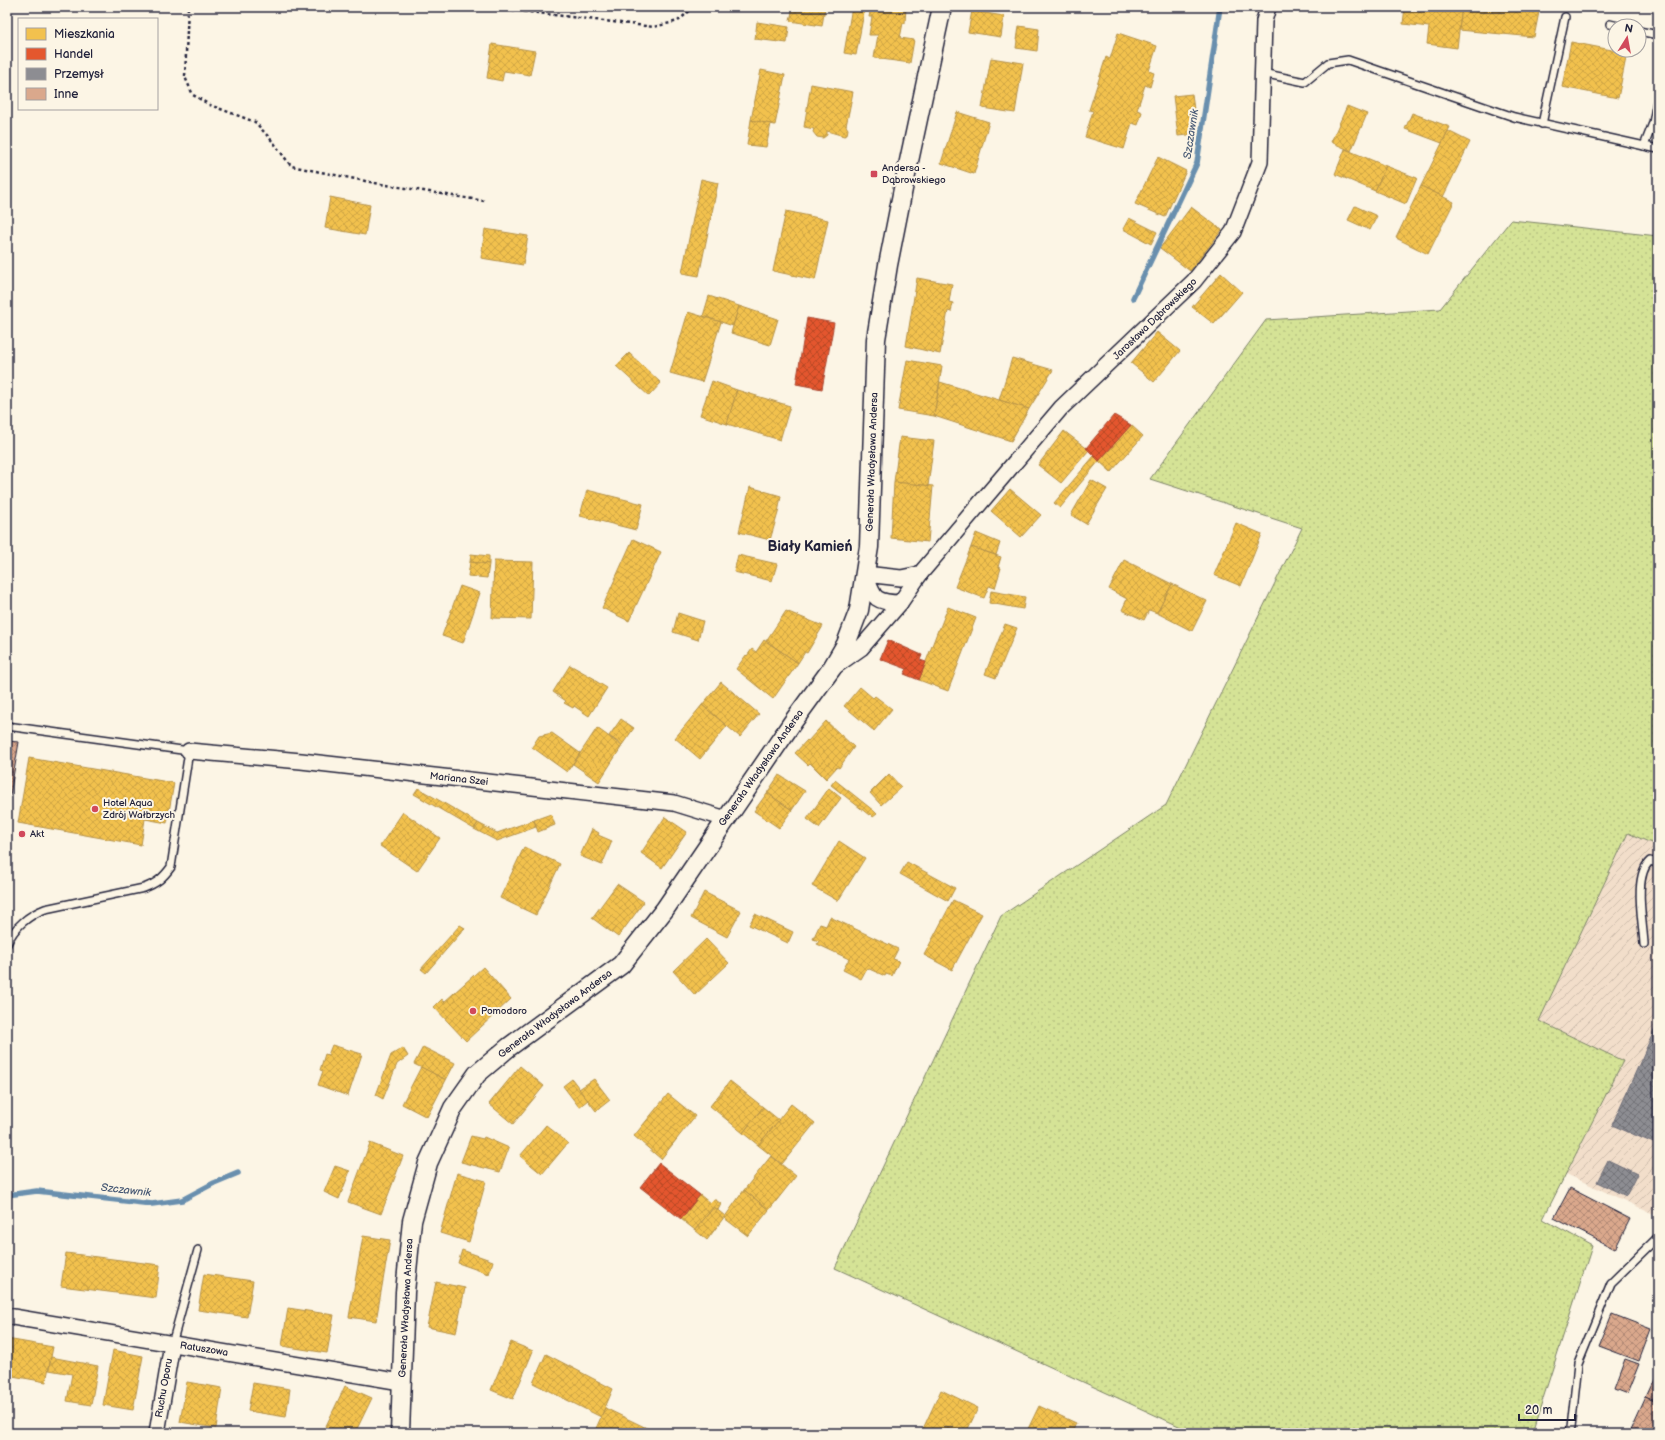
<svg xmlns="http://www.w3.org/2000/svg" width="1665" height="1440" font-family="'Balsamiq Sans',sans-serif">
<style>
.industrial{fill:url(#industrial-furrows)}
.grass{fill:url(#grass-dots);stroke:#7c8268}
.homes{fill:url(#homes-cross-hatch);stroke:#b49148}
.shops{fill:url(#shops-cross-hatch);stroke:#aa4732}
.industry{fill:url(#industry-cross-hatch);stroke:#6d6d78}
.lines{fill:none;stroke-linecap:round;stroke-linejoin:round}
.stream{stroke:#698fae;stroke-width:5.5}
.building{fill:url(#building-cross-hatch);stroke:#22223b}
.service-casing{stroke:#22223b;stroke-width:10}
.minor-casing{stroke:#22223b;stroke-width:18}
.tertiary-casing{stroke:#22223b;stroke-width:21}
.path{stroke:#22223b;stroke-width:2.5;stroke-dasharray:3 3;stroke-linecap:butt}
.service{stroke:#fcf5e5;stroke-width:7}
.minor{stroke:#fcf5e5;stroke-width:15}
.tertiary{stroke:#fcf5e5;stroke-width:18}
.poi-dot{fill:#d1495b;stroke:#fcf5e5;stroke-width:1.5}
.labels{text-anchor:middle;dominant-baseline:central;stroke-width:4;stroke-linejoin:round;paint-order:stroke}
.poi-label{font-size:10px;fill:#22223b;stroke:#fcf5e5;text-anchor:start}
.street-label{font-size:10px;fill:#22223b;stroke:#fcf5e5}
.water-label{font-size:11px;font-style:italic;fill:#465874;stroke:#fcf5e5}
.district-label{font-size:14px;font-weight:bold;fill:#22223b;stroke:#fcf5e5}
</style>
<defs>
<pattern id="industrial-furrows" width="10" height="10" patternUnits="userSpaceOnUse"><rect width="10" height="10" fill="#f2deca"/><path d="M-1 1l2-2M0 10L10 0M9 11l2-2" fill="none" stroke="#cfbeae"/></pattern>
<pattern id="grass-dots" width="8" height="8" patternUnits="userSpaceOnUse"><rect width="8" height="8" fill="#d5e396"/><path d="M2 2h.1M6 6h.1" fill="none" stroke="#b7c282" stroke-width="1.8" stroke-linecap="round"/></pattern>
<pattern id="homes-cross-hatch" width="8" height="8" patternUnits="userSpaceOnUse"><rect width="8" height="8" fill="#f2c14e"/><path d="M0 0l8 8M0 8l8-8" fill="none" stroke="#cfa645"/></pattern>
<pattern id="shops-cross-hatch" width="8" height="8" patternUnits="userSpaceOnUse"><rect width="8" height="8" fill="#e4572e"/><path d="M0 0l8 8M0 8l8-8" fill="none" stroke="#b84828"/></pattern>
<pattern id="industry-cross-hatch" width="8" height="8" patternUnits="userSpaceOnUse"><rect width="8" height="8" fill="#8d8d92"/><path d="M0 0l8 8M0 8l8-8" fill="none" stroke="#737378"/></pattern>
<pattern id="building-cross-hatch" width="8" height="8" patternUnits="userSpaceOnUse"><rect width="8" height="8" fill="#daa88c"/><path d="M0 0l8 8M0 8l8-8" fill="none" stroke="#b08874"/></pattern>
</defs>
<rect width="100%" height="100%" fill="#fcf5e5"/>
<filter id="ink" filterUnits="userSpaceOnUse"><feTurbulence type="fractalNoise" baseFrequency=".025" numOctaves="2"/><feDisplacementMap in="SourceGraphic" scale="8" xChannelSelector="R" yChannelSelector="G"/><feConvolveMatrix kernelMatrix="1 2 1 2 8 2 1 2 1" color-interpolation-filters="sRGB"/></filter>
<g filter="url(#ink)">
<!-- industrial -->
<polygon class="industrial" points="1628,833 1658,846 1658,1216 1566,1174 1623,1061 1539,1021"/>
<!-- grass -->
<polygon class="grass" points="1511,220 1658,236 1658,846 1628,833 1539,1021 1623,1061 1543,1219 1592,1246 1532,1433 1194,1433 835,1268 1001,916 1166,805 1302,528 1150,479 1266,320 1440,309"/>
<!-- homes -->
<g class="homes">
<polygon points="793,7 825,7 822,26 790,21"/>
<polygon points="852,7 865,7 856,55 844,53"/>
<polygon points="871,7 906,7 905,23 903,23 900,38 914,40 910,63 874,58 878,35 869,35 872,17 869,17"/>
<polygon points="1405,7 1462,7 1457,48 1427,44 1429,27 1403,24"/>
<polygon points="1462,7 1540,7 1534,37 1459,30"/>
<polygon points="972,11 1004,16 1001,37 968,32"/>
<polygon points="757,22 789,27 787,43 755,39"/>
<polygon points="1019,26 1039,29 1037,51 1016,48"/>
<polygon points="1118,33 1157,46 1149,71 1154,73 1150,87 1145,85 1137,110 1142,112 1138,125 1132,123 1124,149 1085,137 1093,111 1089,110 1106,57 1110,59"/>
<polygon points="1571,42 1627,53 1618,98 1562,87"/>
<polygon points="492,44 535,51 530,75 504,71 502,81 487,78"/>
<polygon points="991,58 1023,63 1015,113 982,108"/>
<polygon points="761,70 785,75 775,125 751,120"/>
<polygon points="811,84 853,92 846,126 848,129 847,135 844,136 827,131 827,135 823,138 817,137 813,132 814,129 804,127"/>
<polygon points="1192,94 1197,134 1178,136 1173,96"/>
<polygon points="1347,106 1367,114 1351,151 1331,142"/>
<polygon points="957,112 989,122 974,174 941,163"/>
<polygon points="1412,113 1450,127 1442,143 1405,129"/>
<polygon points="751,120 771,124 766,147 747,145"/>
<polygon points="1448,131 1470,142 1443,197 1421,186"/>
<polygon points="1345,149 1386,166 1375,191 1335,174"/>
<polygon points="1158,157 1186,171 1165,217 1135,204"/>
<polygon points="1386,166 1417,178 1406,204 1375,191"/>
<polygon points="701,179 718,183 699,276 682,273"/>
<polygon points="1421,186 1454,202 1428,254 1396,238"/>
<polygon points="330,197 370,205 365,235 325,228"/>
<polygon points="1355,206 1377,216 1370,230 1348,220"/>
<polygon points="1191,207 1222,230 1190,271 1160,248"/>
<polygon points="786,211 828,220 815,280 773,271"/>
<polygon points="1129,218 1157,232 1151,244 1123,229"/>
<polygon points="485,229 528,236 523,265 481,258"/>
<polygon points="1221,273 1242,292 1214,324 1192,307"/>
<polygon points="917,278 952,284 949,302 953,303 951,312 948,311 940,354 906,346"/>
<polygon points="709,296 739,306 733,326 703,316"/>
<polygon points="739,306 778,319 770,345 731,333"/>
<polygon points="688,312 721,322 702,382 670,373"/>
<polygon points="1157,332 1180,351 1154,382 1131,363"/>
<polygon points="629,353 661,383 649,396 616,366"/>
<polygon points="1012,358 1053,370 1029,409 999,400"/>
<polygon points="907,360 942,366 934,416 898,410"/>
<polygon points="712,381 737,390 727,424 700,415"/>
<polygon points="940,382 999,400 1029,409 1011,441 934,416"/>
<polygon points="737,390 790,406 780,440 727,424"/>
<polygon points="1131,425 1143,436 1111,472 1099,461"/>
<polygon points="1064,431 1089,450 1061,483 1038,465"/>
<polygon points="900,437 934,441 928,486 894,482"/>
<polygon points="1094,456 1099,461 1060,508 1054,503"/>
<polygon points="1091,480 1107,489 1086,524 1071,515"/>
<polygon points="894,482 933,486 928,542 891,538"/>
<polygon points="750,487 781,496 778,513 770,540 739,532"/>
<polygon points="1010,489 1041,515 1021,537 991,511"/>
<polygon points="587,490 643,504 636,530 580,516"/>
<polygon points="1236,523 1262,534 1241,586 1214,575"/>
<polygon points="976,533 1000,543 996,555 971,547"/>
<polygon points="633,539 661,552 629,621 602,608"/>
<polygon points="971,547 1001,557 998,567 1001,568 995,588 989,586 984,598 955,587"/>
<polygon points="471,554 489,556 489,564 470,562"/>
<polygon points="738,555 777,564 772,581 734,572"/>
<polygon points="1124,560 1172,584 1157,613 1149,610 1144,620 1122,610 1127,599 1109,589"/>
<polygon points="494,561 533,562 531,619 492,618"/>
<polygon points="470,562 489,564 487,578 468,576"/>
<polygon points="1172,584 1207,601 1192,631 1157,613"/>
<polygon points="460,586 480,593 463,643 442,636"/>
<polygon points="991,591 1025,597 1023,609 989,603"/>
<polygon points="948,607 976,618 948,691 919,680 938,630 939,630"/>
<polygon points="786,611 823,626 807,653 805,652 798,663 766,641"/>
<polygon points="678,613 703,621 698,640 673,632"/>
<polygon points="1005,624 1017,628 996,678 985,674"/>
<polygon points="764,640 798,663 773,699 736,669 746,655 747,656 752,649 756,652"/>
<polygon points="570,665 595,679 594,680 607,688 589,716 574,706 573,708 564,703 566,701 553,692"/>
<polygon points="721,682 759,714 740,737 702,705"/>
<polygon points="860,687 873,698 875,696 892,709 874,731 844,706"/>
<polygon points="702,705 727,726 700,759 675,738"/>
<polygon points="621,719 634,728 622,745 609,736"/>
<polygon points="826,721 854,747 839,768 837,767 826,779 810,763 808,765 795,753 807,740 808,741"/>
<polygon points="597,728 622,746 599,782 573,764"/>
<polygon points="552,733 580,753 567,772 532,747 539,736"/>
<polygon points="29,758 174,783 167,823 145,819 141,845 18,823"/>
<polygon points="889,774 901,787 881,805 870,793"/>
<polygon points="779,775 805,791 792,810 767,793"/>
<polygon points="835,780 874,811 877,814 873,817 871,814 869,815 831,785"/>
<polygon points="418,788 478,823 474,829 414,794"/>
<polygon points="829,788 841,798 819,828 807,819"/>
<polygon points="767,793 792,810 779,828 754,811"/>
<polygon points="403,812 440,838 417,871 380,846"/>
<polygon points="551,814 555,825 538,832 534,820"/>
<polygon points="665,817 687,832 662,868 641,853"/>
<polygon points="534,820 536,827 497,841 474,829 478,823 497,833"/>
<polygon points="592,829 599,833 598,835 612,841 602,865 580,856"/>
<polygon points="839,841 865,858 838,901 812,886"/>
<polygon points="524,847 560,864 536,915 500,898"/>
<polygon points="907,862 955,888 948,901 900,874"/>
<polygon points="617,884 644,902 618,937 592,918"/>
<polygon points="704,892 741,911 727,937 691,918"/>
<polygon points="953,900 982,914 952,970 924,955"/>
<polygon points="755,914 793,932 788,943 749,925"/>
<polygon points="830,917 898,949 893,959 899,961 892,976 886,974 885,976 867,968 861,979 843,970 849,959 817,944 819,941 813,939 820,924 826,926"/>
<polygon points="460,925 465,928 426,973 421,969"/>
<polygon points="706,939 729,963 695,995 673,971"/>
<polygon points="483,967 511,999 466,1041 434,1007 442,999 444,1002"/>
<polygon points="332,1045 362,1054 348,1096 318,1085 323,1071 320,1070 325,1054 328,1055"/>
<polygon points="423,1047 455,1063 446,1080 414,1064"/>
<polygon points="403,1048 408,1056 397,1064 383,1099 376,1095 391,1055"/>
<polygon points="520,1066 544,1086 513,1124 489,1104"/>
<polygon points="421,1067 446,1080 427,1117 402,1104"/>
<polygon points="572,1079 588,1100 579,1107 563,1086"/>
<polygon points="594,1079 610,1100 596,1111 579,1089"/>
<polygon points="730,1081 763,1107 743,1133 710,1106"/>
<polygon points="668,1094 695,1116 661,1159 634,1136"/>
<polygon points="791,1104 815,1123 782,1164 758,1145"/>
<polygon points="763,1107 779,1120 758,1145 743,1133"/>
<polygon points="546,1125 568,1143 542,1174 520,1156"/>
<polygon points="471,1136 483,1139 484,1137 509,1148 500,1172 461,1162"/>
<polygon points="370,1143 403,1156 381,1214 348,1202"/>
<polygon points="771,1156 796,1176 769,1210 744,1190"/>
<polygon points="335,1166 350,1171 339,1199 324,1192"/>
<polygon points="457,1173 486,1181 469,1242 440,1233"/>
<polygon points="744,1190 769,1210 748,1236 724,1218"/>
<polygon points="700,1195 710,1203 713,1200 716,1200 721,1204 718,1210 714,1207 695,1230 681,1219"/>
<polygon points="714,1207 725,1216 707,1240 695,1230"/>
<polygon points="363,1236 390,1240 376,1321 349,1317"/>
<polygon points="462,1250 493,1261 489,1274 458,1263"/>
<polygon points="66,1253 160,1265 156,1298 61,1286"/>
<polygon points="204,1274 253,1281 247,1317 198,1310"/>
<polygon points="436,1282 465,1288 456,1333 427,1327"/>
<polygon points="288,1308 334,1315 327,1353 282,1346"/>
<polygon points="7,1339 53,1347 46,1382 7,1375"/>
<polygon points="511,1342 533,1351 513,1399 491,1390"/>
<polygon points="113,1350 143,1356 133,1410 103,1405"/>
<polygon points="546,1354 613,1389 601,1417 533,1383"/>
<polygon points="51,1357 98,1366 91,1405 67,1401 72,1374 49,1370"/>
<polygon points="187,1382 222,1388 216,1428 180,1422"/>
<polygon points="253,1383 290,1389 286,1417 248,1411"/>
<polygon points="345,1386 372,1398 355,1433 336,1433 325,1428"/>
<polygon points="941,1390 978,1408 966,1433 921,1433"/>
<polygon points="1039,1406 1076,1423 1072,1433 1026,1433"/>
<polygon points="605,1408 657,1433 594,1433"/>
</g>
<!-- shops -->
<g class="shops">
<polygon points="807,318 834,323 822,389 796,384"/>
<polygon points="1114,415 1131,425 1099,461 1086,448"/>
<polygon points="888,640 922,655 920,660 926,662 919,680 904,674 907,669 880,659"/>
<polygon points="659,1163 700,1195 681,1219 640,1187"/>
</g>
<!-- industry -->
<g class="industry">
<polygon points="1658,1022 1658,1145 1612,1125"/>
<polygon points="1608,1160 1637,1174 1626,1196 1597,1182"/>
</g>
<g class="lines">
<!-- stream -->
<g class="stream">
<polyline points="1133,298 1197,163 1220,7"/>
<polyline points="7,1195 37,1191 152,1204 182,1200 214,1183 238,1173"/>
</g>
</g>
<!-- building -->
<g class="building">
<polygon points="7,741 19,742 7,813"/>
<polygon points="1570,1188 1630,1219 1615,1249 1554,1218"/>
<polygon points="1612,1314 1651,1329 1639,1361 1599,1346"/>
<polygon points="1625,1359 1639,1364 1627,1394 1614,1389"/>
<polygon points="1658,1370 1658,1401 1646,1396"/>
<polygon points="1646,1396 1658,1401 1658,1433 1629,1433"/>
</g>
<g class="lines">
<!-- service casing -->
<g class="service-casing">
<g id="service">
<polyline points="1610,24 1618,26"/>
<polyline points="1639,31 1658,35"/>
<polyline points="1262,73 1305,82 1328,63 1348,60 1514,117 1658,149"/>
<polyline points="1542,124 1565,17"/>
<polyline points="1644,146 1653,123 1658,96"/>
<path d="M7 726 189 751 171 867C163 878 157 883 144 888L45 909C29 915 14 927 7 944"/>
<path d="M1644 944C1643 922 1633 876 1650 861L1658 863"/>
<polyline points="172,1344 198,1250"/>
<polyline points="1569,1433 1571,1428 1578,1364 1611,1283 1658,1237"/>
</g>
</g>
<!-- minor casing -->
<g class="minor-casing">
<g id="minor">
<polyline points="865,574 901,578 920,574"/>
<path d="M865 574C874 597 872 602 900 603"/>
<polyline points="834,667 861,648 900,603 920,574 1061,408 1194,281 1233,232 1260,162 1264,21 1268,7"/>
<polyline points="189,751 301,761 674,803 726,819"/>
<polyline points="7,1316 401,1382"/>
<polyline points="157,1433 172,1344"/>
</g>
</g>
<!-- tertiary casing -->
<g class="tertiary-casing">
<polyline id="tertiary" points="400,1433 405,1292 412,1221 428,1163 453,1108 477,1074 509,1047 621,965 665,909 792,723 832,668 846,644 859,610 869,547 876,339 888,265 903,189 942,7"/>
</g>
<!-- path -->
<g class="path">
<polyline points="188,7 185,77 193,95 210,105 255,122 274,143 291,166 375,183 484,201"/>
<polyline points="488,7 654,27 678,21 694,7"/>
</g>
<!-- service -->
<use href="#service" class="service"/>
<!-- minor -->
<use href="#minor" class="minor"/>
<!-- tertiary -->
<use href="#tertiary" class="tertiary"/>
</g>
</g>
<!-- markers -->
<g class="poi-dot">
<rect x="870" y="170" width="8" height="8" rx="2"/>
<circle cx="95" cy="809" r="4"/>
<circle cx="22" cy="834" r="4"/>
<circle cx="473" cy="1011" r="4"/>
</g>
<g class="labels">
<!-- poi labels -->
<g class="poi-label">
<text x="882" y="168">Andersa -<tspan x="882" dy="12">Dąbrowskiego</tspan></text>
<text x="103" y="803">Hotel Aqua<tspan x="103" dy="12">Zdrój Wałbrzych</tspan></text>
<text x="30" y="834">Akt</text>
<text x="481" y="1011">Pomodoro</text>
</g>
<!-- street labels -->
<g class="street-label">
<text transform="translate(1155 319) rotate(-44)">Jarosława Dąbrowskiego</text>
<text transform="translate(872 462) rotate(-88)">Generała Władysława Andersa</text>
<text transform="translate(761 768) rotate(-55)">Generała Władysława Andersa</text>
<text transform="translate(459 779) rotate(6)">Mariana Szei</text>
<text transform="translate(555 1014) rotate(-37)">Generała Władysława Andersa</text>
<text transform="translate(406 1308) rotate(-87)">Generała Władysława Andersa</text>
<text transform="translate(204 1349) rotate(9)">Ratuszowa</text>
<text transform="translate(164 1388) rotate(-80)">Ruchu Oporu</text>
</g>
<!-- water labels -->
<g class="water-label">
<text transform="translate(1191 134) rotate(-81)">Szczawnik</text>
<text transform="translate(126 1190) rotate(6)">Szczawnik</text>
</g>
<!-- district labels -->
<g class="district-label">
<text x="810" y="546">Biały Kamień</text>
</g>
</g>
<!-- margin -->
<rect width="1665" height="1440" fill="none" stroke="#fcf5e5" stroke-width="24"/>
<rect x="12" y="12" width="1641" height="1416" fill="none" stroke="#22223b" stroke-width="1.5" filter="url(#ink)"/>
<!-- legend -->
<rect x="18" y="18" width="140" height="92" fill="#fcf5e5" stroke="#a5a1a1"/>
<rect x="26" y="28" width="20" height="12" fill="#f2c14e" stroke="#a5a1a1"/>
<text x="54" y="38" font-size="12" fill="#22223b">Mieszkania</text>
<rect x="26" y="48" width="20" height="12" fill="#e4572e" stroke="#a5a1a1"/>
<text x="54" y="58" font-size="12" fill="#22223b">Handel</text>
<rect x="26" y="68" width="20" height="12" fill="#8d8d92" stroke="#a5a1a1"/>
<text x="54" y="78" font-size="12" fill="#22223b">Przemysł</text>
<rect x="26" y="88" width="20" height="12" fill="#daa88c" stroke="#a5a1a1"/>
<text x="54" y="98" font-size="12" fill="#22223b">Inne</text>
<!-- north arrow -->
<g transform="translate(1627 38) rotate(11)"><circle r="19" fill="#fcf5e5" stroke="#a5a1a1"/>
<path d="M0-3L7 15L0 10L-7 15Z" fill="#d1495b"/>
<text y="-6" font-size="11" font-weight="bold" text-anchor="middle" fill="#22223b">N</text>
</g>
<!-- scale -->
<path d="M1519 1414v6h56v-6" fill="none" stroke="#22223b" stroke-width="2"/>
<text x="1525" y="1414" font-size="12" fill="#22223b" stroke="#fcf5e5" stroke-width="3" paint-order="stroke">20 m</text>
</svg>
